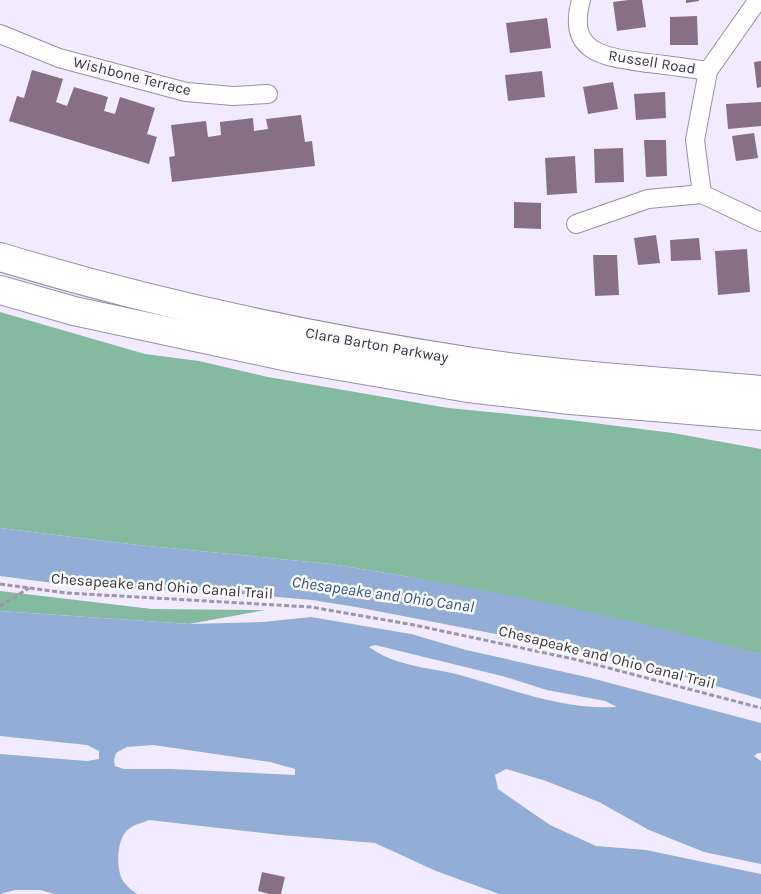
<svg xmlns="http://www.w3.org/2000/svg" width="761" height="894" font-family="Karla,sans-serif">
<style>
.forest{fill:#84baa0}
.water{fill:#92aed7;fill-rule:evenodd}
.building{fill:#876f86}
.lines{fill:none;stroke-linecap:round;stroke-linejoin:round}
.street-casing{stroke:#998dac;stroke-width:20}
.primary-casing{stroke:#998dac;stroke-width:30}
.path{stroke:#9c96a7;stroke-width:3;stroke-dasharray:5 2.5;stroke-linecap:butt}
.street{stroke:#fff;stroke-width:18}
.primary{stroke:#fff;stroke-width:28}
.labels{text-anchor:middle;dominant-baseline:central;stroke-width:5;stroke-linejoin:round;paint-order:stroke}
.street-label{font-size:15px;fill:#383340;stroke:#fcfcfc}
.water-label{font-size:16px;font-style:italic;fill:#2c5085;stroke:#fcfcfc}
</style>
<rect width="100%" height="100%" fill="#f2ebff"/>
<!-- forest -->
<g class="forest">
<polygon points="0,312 145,354 199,361 268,377 448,408 570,420 673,433 761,449 761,654 410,577 331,564 138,545 0,528"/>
<polygon points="0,591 152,609 265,610 189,624 0,611"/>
</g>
<!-- water -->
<g class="water">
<polygon points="0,528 138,545 331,564 410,577 519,597 631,621 761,654 761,699 671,673 579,650 356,607 312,600 256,595 68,585 0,576"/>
<path d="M0 611 189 624 263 622 311 617 411 634 466 650 591 678 761 723V753H758L754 756 761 761V864L704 852 649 830 599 802 546 781 506 769 495 775 498 789 550 825 596 846 646 850 761 874V894H499L436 871 375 843 281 835 149 820C143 823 135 824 130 828 117 836 116 863 121 877 123 883 131 890 137 894H55L40 890H15L0 894V754L87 761 99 759V751L87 745 0 736ZM375 645 502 676 547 690 605 701 617 707C562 710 509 688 456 674 426 667 395 666 369 647ZM153 745 270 762 295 769V775L171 769H124L115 766 114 760 116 753 127 747Z"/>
</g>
<!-- building -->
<g class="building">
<polygon points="628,0 642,0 646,27 617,31 613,2"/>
<polygon points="686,0 699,0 699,1 686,3"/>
<polygon points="697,16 698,45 670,45 670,17"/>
<polygon points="547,18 551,48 510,53 506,23"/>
<polygon points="761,61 761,87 757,88 754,62"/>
<polygon points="32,70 63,79 56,102 67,106 74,87 108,97 104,111 115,114 120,97 155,108 147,134 157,137 149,164 9,121 17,96 24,98"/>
<polygon points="542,71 545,97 508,101 505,75"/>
<polygon points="613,82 618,109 588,114 583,87"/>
<polygon points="665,92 666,118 636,120 634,94"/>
<polygon points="761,102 761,126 728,129 726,104"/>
<polygon points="301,115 305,142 312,141 315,166 172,182 169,157 175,156 171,125 206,121 208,137 221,135 220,122 253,118 254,131 268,129 266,119"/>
<polygon points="754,133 758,158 736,161 732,136"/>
<polygon points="644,140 666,140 667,176 646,177"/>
<polygon points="623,148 624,182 595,183 594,149"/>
<polygon points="575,156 577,193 547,195 545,158"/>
<polygon points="514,202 541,203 541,229 514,228"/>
<polygon points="656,235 660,263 638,265 634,238"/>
<polygon points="699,238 701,260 671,261 670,240"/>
<polygon points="747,249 750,292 718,295 715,251"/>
<polygon points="593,255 617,255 619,295 595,296"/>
<polygon points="262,872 285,877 281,894 269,894 258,891"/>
</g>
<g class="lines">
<!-- street casing -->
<g class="street-casing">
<g id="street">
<path d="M581 0C566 54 606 57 647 63 667 65 688 68 708 71"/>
<polyline points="758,0 708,71 695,140 702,194 761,222"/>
<polyline points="0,34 59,58 186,92 233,96 268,94"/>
<polyline points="576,224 648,199 702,194"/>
</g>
</g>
<!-- primary casing -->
<g class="primary-casing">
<g id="primary">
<path d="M0 257C152 303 309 337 467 361 564 376 663 381 761 390"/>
<polyline points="0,290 74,311 293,358 468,388 570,400 761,416"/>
</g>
</g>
<!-- path -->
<g class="path">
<polyline points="0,584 67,593 311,607 414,625 578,660 761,708"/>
<polyline points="0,606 29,588"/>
</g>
<!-- street -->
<use href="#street" class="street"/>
<!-- primary -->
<use href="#primary" class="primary"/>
</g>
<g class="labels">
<!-- street labels -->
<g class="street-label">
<text transform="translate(652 62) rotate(9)">Russell Road</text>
<text transform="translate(132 76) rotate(14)">Wishbone Terrace</text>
<text transform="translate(377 345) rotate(10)">Clara Barton Parkway</text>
<text transform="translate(162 586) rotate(4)">Chesapeake and Ohio Canal Trail</text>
<text transform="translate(607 657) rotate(14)">Chesapeake and Ohio Canal Trail</text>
</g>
<!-- water labels -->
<g class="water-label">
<text transform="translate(383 594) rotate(8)">Chesapeake and Ohio Canal</text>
</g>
</g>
</svg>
